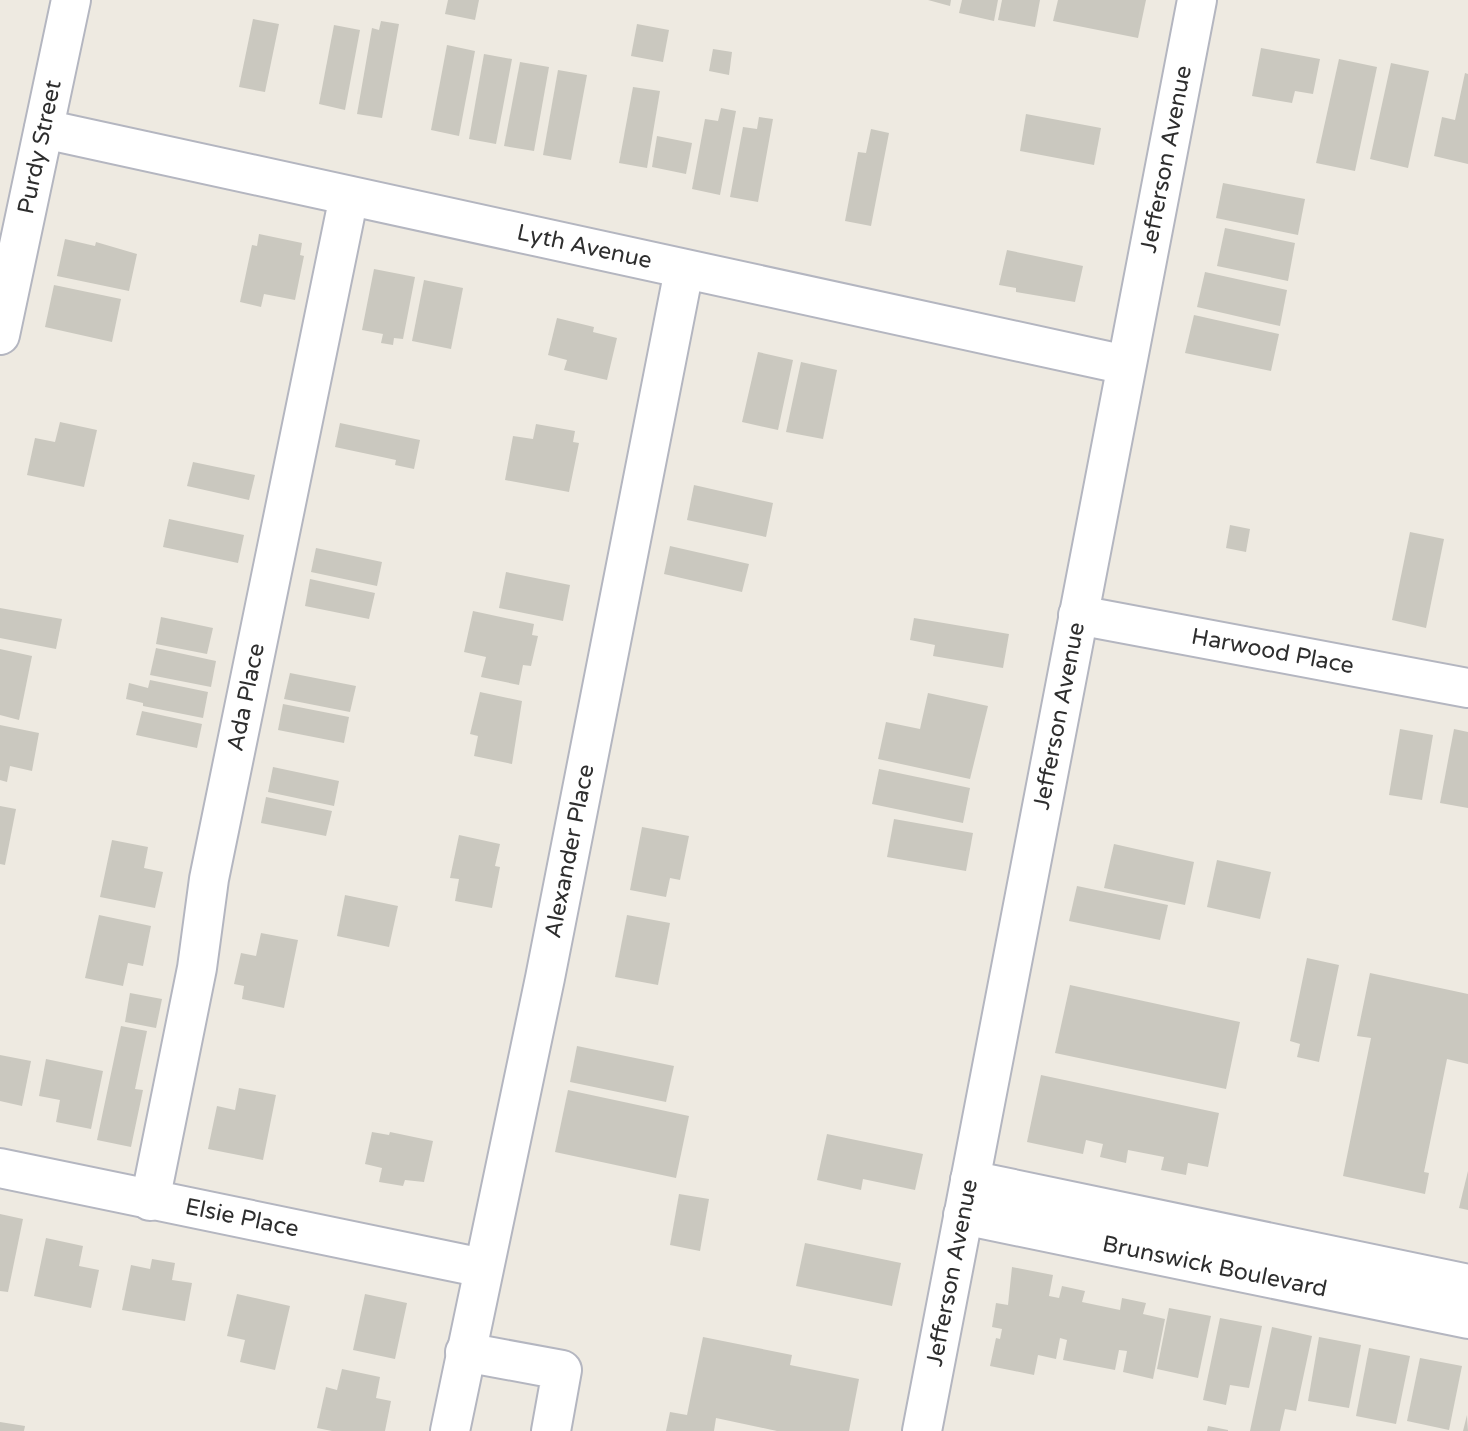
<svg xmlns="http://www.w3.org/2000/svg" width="1468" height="1431" font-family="'Varela Round',sans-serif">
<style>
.building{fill:#cac8bf}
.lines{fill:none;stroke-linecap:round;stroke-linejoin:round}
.minor-casing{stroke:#b4b6c0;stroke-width:42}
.minor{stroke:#fff;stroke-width:38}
.labels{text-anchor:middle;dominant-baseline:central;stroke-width:5;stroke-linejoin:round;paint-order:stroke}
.street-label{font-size:23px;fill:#2e2e2e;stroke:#fff}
</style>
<rect width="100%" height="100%" fill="#eeeae1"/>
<!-- building -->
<g class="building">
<polygon points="448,0 479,0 475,20 445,14"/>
<polygon points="928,0 951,0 950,6"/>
<polygon points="962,0 998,0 994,21 959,13"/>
<polygon points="1002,0 1040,0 1035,27 998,20"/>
<polygon points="1058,0 1146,0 1138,38 1053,21"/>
<polygon points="253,19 279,24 265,92 239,87"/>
<polygon points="381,21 399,24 382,118 357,114 372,28 379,30"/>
<polygon points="637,24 669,30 663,62 631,56"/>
<polygon points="334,25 360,30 345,110 319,104"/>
<polygon points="447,45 475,51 459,136 431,130"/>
<polygon points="1261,48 1320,59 1313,94 1295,91 1292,103 1252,96"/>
<polygon points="713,49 732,52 729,75 709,71"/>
<polygon points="484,54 512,59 496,144 469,139"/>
<polygon points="1339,59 1377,67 1355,171 1316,163"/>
<polygon points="520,62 549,67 534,151 504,146"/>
<polygon points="1391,63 1429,71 1408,168 1370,159"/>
<polygon points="558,70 587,75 571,160 543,155"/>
<polygon points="1465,73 1468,74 1468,164 1434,156 1442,117 1455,120"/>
<polygon points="633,87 660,91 647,168 619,163"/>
<polygon points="721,108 736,111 720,195 692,189 705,119 718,121"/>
<polygon points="1026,114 1101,128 1094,165 1020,151"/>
<polygon points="759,117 773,119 758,202 730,197 743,127 757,129"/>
<polygon points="871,129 889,133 871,226 845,221 858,152 866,153"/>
<polygon points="657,136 692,143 686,174 652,167"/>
<polygon points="1223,183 1305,199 1298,235 1216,218"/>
<polygon points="1225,228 1295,243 1288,281 1217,266"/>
<polygon points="259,234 302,243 300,255 304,256 295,300 264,294 261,307 240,302 252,245 257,246"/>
<polygon points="65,239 95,246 96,242 137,254 129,291 57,276"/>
<polygon points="1007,250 1083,266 1075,302 1016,292 1016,288 999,285"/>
<polygon points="374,269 415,277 403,339 394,338 393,345 381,343 383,334 362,330"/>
<polygon points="1205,272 1287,290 1280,326 1197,307"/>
<polygon points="424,280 463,288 451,349 412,341"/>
<polygon points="54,285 121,299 112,342 45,327"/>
<polygon points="1194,315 1279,334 1271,371 1185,353"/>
<polygon points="557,318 594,327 593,332 617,338 607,380 564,370 567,360 548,355"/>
<polygon points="758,352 793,360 778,430 742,422"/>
<polygon points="801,362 837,370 823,439 786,432"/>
<polygon points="60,422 97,430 84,487 27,475 35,438 55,442"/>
<polygon points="340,423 420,440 414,469 395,465 396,460 335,447"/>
<polygon points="536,424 575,431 573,442 579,443 569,492 505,480 513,436 533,439"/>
<polygon points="193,462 255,475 249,500 187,486"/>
<polygon points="694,485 773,503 766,537 687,520"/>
<polygon points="169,519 244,535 238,563 163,547"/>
<polygon points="1230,525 1250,529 1246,552 1226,548"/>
<polygon points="1410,532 1444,539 1426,628 1392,620"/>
<polygon points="670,546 749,564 742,592 664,574"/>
<polygon points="316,548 382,562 377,586 311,572"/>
<polygon points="506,572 570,585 563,621 499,608"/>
<polygon points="310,579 375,593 369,619 305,606"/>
<polygon points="0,608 62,619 56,649 0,638"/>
<polygon points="473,611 534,624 532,635 538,636 531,666 523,665 519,685 481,677 486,657 464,652"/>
<polygon points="161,617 213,628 207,654 156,644"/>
<polygon points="914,618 1009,634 1003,668 933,656 935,645 910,640"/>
<polygon points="156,648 216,661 211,687 150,675"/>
<polygon points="0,649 32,656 19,720 0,715"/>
<polygon points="290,673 356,686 350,712 284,699"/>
<polygon points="150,680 208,692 203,718 143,706 143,703 126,699 129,683 148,688"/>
<polygon points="480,692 522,701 512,764 474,756 478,736 470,734"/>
<polygon points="928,693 988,706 970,779 878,759 886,722 920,729"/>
<polygon points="283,704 349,717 344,743 278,730"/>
<polygon points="142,711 202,724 197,748 136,735"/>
<polygon points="0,725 39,733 32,771 10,766 7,782 0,780"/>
<polygon points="1400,729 1433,735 1422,800 1389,795"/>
<polygon points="1454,729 1468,732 1468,808 1440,803"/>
<polygon points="273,767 339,781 334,806 268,792"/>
<polygon points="879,769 970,788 963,823 872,804"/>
<polygon points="266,797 332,811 326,836 261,823"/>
<polygon points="0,806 16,809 5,865 0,864"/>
<polygon points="894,819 973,833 966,871 887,857"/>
<polygon points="642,827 689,836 680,880 670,878 666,897 630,890"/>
<polygon points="459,835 500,844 495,866 500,867 492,908 455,901 459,879 450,878"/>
<polygon points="112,840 148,847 144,868 163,872 155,908 100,897"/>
<polygon points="1114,844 1194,862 1185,905 1104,888"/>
<polygon points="1217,860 1271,872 1260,919 1207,907"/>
<polygon points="1077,886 1168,905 1160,940 1069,921"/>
<polygon points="345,895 398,906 389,947 337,936"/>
<polygon points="99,915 151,926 143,966 128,963 123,986 85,978"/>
<polygon points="627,915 670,923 658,985 615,977"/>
<polygon points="261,933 298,940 284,1008 242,999 244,986 234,984 241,953 256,956"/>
<polygon points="1307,958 1339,965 1319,1062 1297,1057 1300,1044 1290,1041"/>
<polygon points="1370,973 1468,994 1468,1064 1447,1059 1424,1172 1429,1173 1425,1194 1343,1176 1371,1038 1357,1036"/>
<polygon points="1070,985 1240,1022 1226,1089 1055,1053"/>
<polygon points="130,993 162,999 156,1028 125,1022"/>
<polygon points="121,1026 147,1031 135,1089 143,1090 131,1147 97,1140"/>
<polygon points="577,1046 674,1066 666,1102 570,1082"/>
<polygon points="0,1055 31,1061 22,1106 0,1101"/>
<polygon points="46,1059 103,1071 91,1129 56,1122 60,1100 39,1096"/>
<polygon points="1041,1075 1219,1113 1208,1167 1188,1163 1186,1175 1161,1170 1164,1157 1128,1150 1126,1163 1100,1157 1103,1144 1086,1140 1083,1154 1027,1142"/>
<polygon points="239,1088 276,1095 263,1160 208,1149 217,1106 235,1110"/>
<polygon points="568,1090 689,1116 676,1178 555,1152"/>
<polygon points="372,1132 389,1135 390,1132 433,1141 424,1182 405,1180 403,1186 379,1182 382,1168 365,1164"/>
<polygon points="827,1134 923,1154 915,1190 863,1179 861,1190 817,1180"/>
<polygon points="1468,1171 1468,1210 1459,1208"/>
<polygon points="679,1194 709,1199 700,1251 670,1245"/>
<polygon points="0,1214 23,1219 8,1292 0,1291"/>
<polygon points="46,1238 83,1246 79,1266 99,1270 91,1308 34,1296"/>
<polygon points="805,1243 901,1263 892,1306 796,1286"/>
<polygon points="152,1259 175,1263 172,1280 192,1283 185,1321 122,1310 131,1265 150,1269"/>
<polygon points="1012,1267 1053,1275 1049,1296 1059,1298 1062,1286 1085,1291 1082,1302 1120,1310 1122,1298 1146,1303 1143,1314 1165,1319 1153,1379 1123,1372 1127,1351 1119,1350 1115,1370 1063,1360 1067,1340 1060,1338 1056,1359 1038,1355 1034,1375 990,1366 996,1338 1000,1339 1002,1329 992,1327 996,1303 1008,1305"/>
<polygon points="237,1294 290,1306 275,1370 240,1362 245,1340 227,1336"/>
<polygon points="365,1294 407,1303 395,1359 353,1350"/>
<polygon points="1169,1308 1211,1316 1198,1378 1157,1369"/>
<polygon points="1220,1318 1262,1326 1249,1388 1230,1385 1226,1405 1203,1400"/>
<polygon points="1272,1327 1312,1336 1296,1411 1285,1409 1280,1431 1250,1431"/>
<polygon points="703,1337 792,1355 790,1365 859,1379 849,1431 777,1431 716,1418 714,1431 666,1431 670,1412 687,1415"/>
<polygon points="1319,1337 1361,1345 1349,1408 1308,1401"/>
<polygon points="1369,1348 1410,1356 1396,1424 1356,1416"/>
<polygon points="1420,1358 1462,1366 1449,1430 1407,1421"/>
<polygon points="342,1369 380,1377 376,1398 391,1401 385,1431 332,1431 317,1428 326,1387 337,1390"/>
<polygon points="1467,1415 1468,1431 1463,1431"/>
<polygon points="0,1422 25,1426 24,1431 0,1431"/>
<polygon points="1208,1426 1228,1430 1228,1431 1207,1431"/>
</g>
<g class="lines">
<!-- minor casing -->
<g class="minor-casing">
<g id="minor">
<path id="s1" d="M44 129 1126 365"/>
<path id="s2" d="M0 335 71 0"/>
<path id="s3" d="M1078 615 1468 688"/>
<path id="s4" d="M0 1168 483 1268"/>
<polyline points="970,1180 1468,1284"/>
<path id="s5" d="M150 1201 197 968 209 879 349 196"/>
<path id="s6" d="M963 1215 1468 1319"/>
<polyline points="465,1352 562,1370 551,1431"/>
<path id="s7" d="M450 1431 545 978 684 270"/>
<path id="s8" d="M922 1431 1197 0"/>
</g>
</g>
<!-- minor -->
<use href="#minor" class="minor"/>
</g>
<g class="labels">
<!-- street labels -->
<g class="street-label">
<text stroke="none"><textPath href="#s2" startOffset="192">Purdy Street</textPath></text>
<text stroke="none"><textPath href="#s8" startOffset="1295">Jefferson Avenue</textPath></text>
<text stroke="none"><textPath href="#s1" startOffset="553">Lyth Avenue</textPath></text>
<text stroke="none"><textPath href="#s3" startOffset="198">Harwood Place</textPath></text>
<text stroke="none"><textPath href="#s5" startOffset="513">Ada Place</textPath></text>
<text stroke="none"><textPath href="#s8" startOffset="728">Jefferson Avenue</textPath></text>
<text stroke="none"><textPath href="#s7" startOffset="592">Alexander Place</textPath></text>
<text stroke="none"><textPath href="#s4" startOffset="247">Elsie Place</textPath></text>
<text stroke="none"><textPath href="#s6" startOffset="257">Brunswick Boulevard</textPath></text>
<text stroke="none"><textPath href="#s8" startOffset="161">Jefferson Avenue</textPath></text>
</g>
</g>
</svg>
